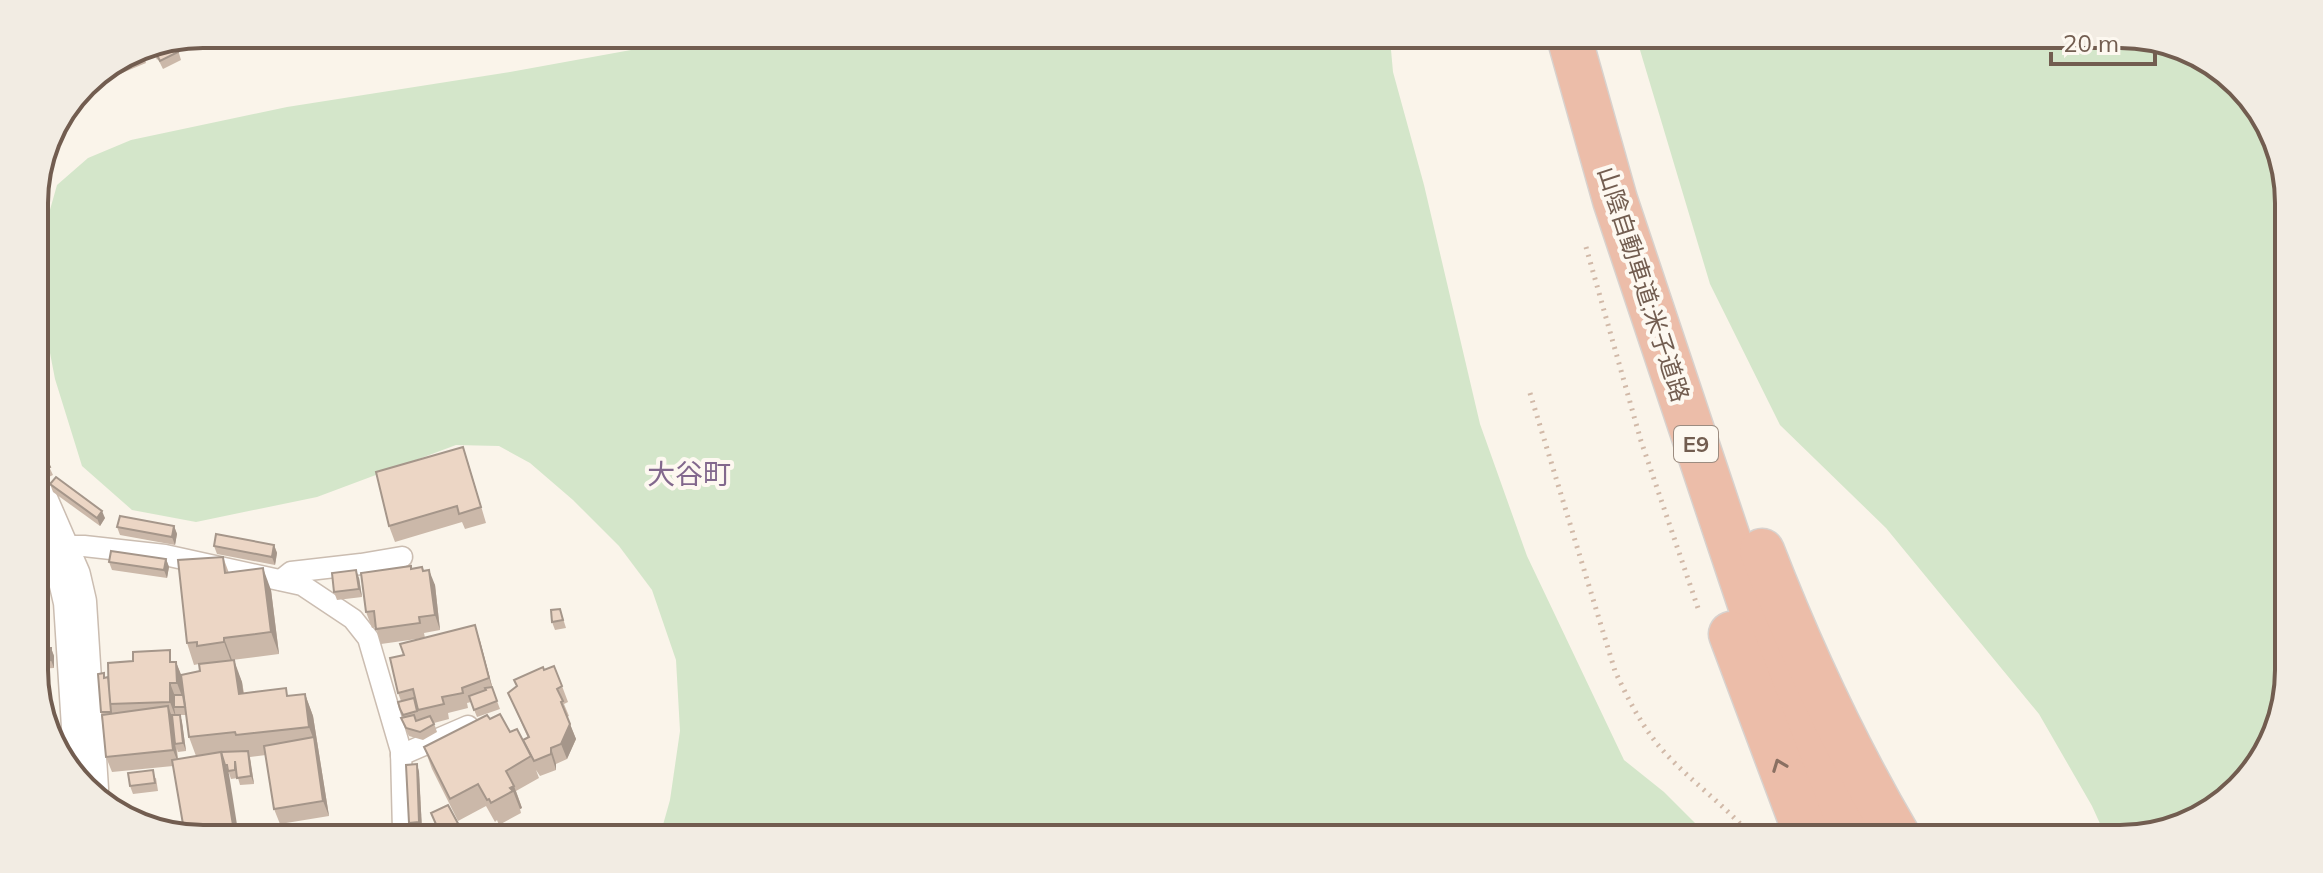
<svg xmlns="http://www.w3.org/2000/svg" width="2323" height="873" font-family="Mulish,'Noto Sans JP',sans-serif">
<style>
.green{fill:#d4e6ca}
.water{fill:#c1dce1;stroke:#a8cad2;stroke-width:2}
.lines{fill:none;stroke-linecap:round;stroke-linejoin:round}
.service-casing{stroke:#cbbdb1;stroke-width:23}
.minor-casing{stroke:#cbbdb1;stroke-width:45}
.motorway-casing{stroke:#d8d2ce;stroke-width:47}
.path{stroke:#d1b9a8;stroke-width:5;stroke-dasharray:2 6;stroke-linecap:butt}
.service{stroke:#fff;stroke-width:20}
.minor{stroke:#fff;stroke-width:42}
.motorway{stroke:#ecbda9;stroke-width:44}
.wall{fill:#cbb8a9;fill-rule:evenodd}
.shaded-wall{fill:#a5968a}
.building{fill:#ecd6c5;stroke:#a5968a;stroke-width:2}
.oneway{stroke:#8a7062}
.labels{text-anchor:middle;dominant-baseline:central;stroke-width:8;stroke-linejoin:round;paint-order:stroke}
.shield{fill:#fdf8f0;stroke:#9c8c80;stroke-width:2}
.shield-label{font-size:22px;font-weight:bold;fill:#725d50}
.street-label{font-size:24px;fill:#725d50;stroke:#fdf8f0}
.quarter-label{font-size:28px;fill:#82688d;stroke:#fdf8f0}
.rim{fill:none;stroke:#725d50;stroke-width:4}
</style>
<rect width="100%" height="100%" fill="#faf4ea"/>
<!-- green -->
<g class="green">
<polygon points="708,36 1390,39 1393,72 1424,185 1480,424 1527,556 1624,760 1664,792 1709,837 661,832 670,800 680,731 676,660 652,590 619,546 573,500 530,463 499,446 456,445 317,497 196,522 132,510 82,466 55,379 41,306 44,231 57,185 88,158 131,140 287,107 510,72"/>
<polygon points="1637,40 2174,43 2247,92 2287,181 2280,724 2223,804 2130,839 2107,839 2092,806 2039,714 1886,528 1780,425 1710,284"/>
</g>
<!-- water -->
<g class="water">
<polygon points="236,34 329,35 262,45 244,41"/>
<polygon points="334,35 410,35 392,43 338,47"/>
</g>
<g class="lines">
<!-- service casing -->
<g class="service-casing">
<g id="service">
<polyline points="54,546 84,546 165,555 302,585 353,619 368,638 401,751 403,831"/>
<polyline points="281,580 291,572 300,571 361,564 402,557"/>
<polyline points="401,755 468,726"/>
</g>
</g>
<!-- minor casing -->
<g class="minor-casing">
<polyline id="minor" points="36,500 69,576 75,602 87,789"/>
</g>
<!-- motorway casing -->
<g class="motorway-casing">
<g id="motorway">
<polyline points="1570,40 1615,200 1758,628 1818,772 1849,837"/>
<path d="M1762 551C1800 649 1845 746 1899 838"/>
<polyline points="1731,634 1807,837"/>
</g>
</g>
<!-- path -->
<g class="path">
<polyline points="1586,247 1641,441 1699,611"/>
<path d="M1530 393 1615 671C1629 701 1644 731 1667 755 1694 784 1727 807 1752 837"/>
</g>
<!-- service -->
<use href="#service" class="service"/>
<!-- minor -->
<use href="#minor" class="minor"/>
<!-- motorway -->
<use href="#motorway" class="motorway"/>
</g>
<!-- wall -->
<g class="wall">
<polygon points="194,36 197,43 180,51 175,40"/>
<polygon points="175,40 181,60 163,69 158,59 157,60 151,44"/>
<polygon points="140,46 146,63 81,90 91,76"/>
<polygon points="36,439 53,475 42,480 36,467"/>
<polygon points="468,462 486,523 465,529 462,522 395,542 389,526"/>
<polygon points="50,484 105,518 100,526 53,492"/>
<polygon points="174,526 177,534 175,545 120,535 117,527"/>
<polygon points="274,545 277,553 275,565 217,554 214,546"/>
<path d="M223 557 229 573 271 590 279 654 232 660 242 682 244 693 289 696 305 694 313 716 329 816 280 824 274 809 266 755 250 757 254 784 240 785 238 778 231 779 229 773 173 766 112 772 106 757 101 712 106 678 176 662 181 675 200 671 199 664 194 665 187 643ZM180 715H186L189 737 196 756 178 759 177 749 178 752 186 751 182 722Z"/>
<polygon points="166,559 169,567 167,578 112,570 109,562"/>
<polygon points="411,566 412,569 424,571 435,585 440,630 424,633 425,638 480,641 494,693 500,709 477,717 471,702 467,703 468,708 448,713 449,719 434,723 437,732 423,740 409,736 404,726 401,718 403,718 400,709 401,701 398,693 404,655 424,638 381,644 376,627 372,628 366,612"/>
<polygon points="359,578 362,597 337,600 334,592"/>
<polygon points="560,609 566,628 555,630 552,622"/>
<polygon points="37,648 51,648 54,656 54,668 37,669"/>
<polygon points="544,670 562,686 568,702 564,704 569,716 567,717 576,739 567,759 556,764 556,770 540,776 536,770 539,778 516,791 522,808 520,809 521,813 499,825 497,820 495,822 486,806 458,821 432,769 424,747 490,719 523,740 528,738 508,693"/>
<polygon points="417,764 419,772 422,830 411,831 409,823"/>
<polygon points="156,778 158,791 133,794 130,786"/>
</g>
<!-- shaded-wall -->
<g class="shaded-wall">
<polygon points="102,511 105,518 100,526 97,518"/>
<polygon points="174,526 177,534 175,545 172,537"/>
<polygon points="274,545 277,553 275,565 272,557"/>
<polygon points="166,559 169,567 167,578 164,570"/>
<polygon points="263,568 271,590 279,654 271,632"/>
<polygon points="356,570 359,578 362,597 359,589"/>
<polygon points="429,570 435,585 440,630 435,615"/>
<polygon points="475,625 480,641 494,694 489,678"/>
<polygon points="224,638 232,660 232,664 224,642"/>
<polygon points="51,648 54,656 54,668 51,660"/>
<polygon points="234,660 242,682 246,716 239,694"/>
<polygon points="176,662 182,677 183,699 177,683"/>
<polygon points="170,683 176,699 174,707 176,718 170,702"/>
<polygon points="305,694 313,716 329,816 323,801 315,743 309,727"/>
<polygon points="168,706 174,722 175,744 179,765 173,750"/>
<polygon points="180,715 182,722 186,751 183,743"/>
<polygon points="570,724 576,739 567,759 561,744"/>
<polygon points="551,748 556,764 556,770 551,754"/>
<polygon points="248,751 250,759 254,784 251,776"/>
<polygon points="221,752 229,774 238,831 234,831"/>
<polygon points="417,764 419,772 422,830 419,822"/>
<polygon points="514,786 522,808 520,809 513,791 510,788"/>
</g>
<!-- building -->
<g class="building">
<polygon points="193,36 177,43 176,39"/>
<polygon points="175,45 178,52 160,61 156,53"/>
<polygon points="36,439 50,467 39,472 36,465"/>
<polygon points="463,447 481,507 459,514 457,506 389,526 376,472"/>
<polygon points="56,477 102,511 97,518 50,484"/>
<polygon points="120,516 174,526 172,537 117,527"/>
<polygon points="216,534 274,545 272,557 214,546"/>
<polygon points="111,551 166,559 164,570 109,562"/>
<polygon points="223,557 225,573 263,568 271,632 224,638 224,642 197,646 197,642 187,643 178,560"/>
<polygon points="411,566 411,569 422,567 423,571 429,570 435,615 419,617 420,623 376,629 374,611 366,612 361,573"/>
<polygon points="356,570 359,589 334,592 332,573"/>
<polygon points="560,609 563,620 552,622 551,610"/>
<polygon points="475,625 489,678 462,688 463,693 442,697 444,704 418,710 413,689 398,693 390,658 404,655 400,644"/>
<polygon points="37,648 51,648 51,660 37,661"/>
<polygon points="170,650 170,662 176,662 177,683 170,683 170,702 109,704 108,663 133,661 133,652"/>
<polygon points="234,660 239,694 286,688 287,696 305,694 309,727 236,735 235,732 189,737 181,675 200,671 199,664"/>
<polygon points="554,666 562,686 557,689 563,701 561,702 570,724 561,744 551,748 551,754 534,761 523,740 529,737 508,693 517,686 514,680 543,667 544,670"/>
<polygon points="104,673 104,678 108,677 111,712 101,712 98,674"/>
<polygon points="492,687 497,701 474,710 469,696 486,690 485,688"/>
<polygon points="174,695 183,695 185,707 174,707"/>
<polygon points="414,698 417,711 403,715 400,709 398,702"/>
<polygon points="168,706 173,750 106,757 102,715"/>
<polygon points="500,714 510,732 517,729 531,756 506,771 514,786 510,788 513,791 491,803 489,799 487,800 478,784 450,799 424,747 487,715 490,719"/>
<polygon points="172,715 180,715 183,743 175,744"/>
<polygon points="414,715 416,721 430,716 434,724 420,732 406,728 401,718"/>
<polygon points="314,737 323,801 274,809 264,746"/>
<polygon points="248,751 251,776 237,778 235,761 235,770 228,771 227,765 225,765 221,752"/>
<polygon points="221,752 234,831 184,830 172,760"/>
<polygon points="417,764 419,822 409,823 406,765"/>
<polygon points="153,770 155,783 130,786 128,773"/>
<polygon points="448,805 461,829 456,831 439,831 431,813"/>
</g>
<!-- one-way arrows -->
<defs><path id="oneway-chevron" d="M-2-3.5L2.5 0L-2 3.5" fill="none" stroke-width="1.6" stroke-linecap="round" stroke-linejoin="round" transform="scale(2)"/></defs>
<use class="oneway" href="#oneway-chevron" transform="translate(1779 765) rotate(-111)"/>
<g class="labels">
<!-- shield labels -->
<rect class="shield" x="1674" y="426" width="44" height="36" rx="6"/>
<g class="shield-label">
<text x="1696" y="444">E9</text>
</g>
<!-- street labels -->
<g class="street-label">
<text transform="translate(1644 284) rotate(72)">山陰自動車道;米子道路</text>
</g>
<!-- quarter labels -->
<g class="quarter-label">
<text x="689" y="473">大谷町</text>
</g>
</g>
<!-- crop -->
<path d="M0 0H2323V873H0ZM203 48H2120A155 155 0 0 1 2275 203V670A155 155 0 0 1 2120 825H203A155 155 0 0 1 48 670V203A155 155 0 0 1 203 48Z" fill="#f2ece3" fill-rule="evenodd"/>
<path class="rim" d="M203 48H2120A155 155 0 0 1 2275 203V670A155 155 0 0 1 2120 825H203A155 155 0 0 1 48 670V203A155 155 0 0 1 203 48Z"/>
<!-- scale -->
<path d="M2051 52v12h104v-12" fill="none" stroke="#725d50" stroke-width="4"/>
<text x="2063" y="52" font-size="24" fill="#725d50" stroke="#fdf8f0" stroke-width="6" paint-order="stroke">20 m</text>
</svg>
